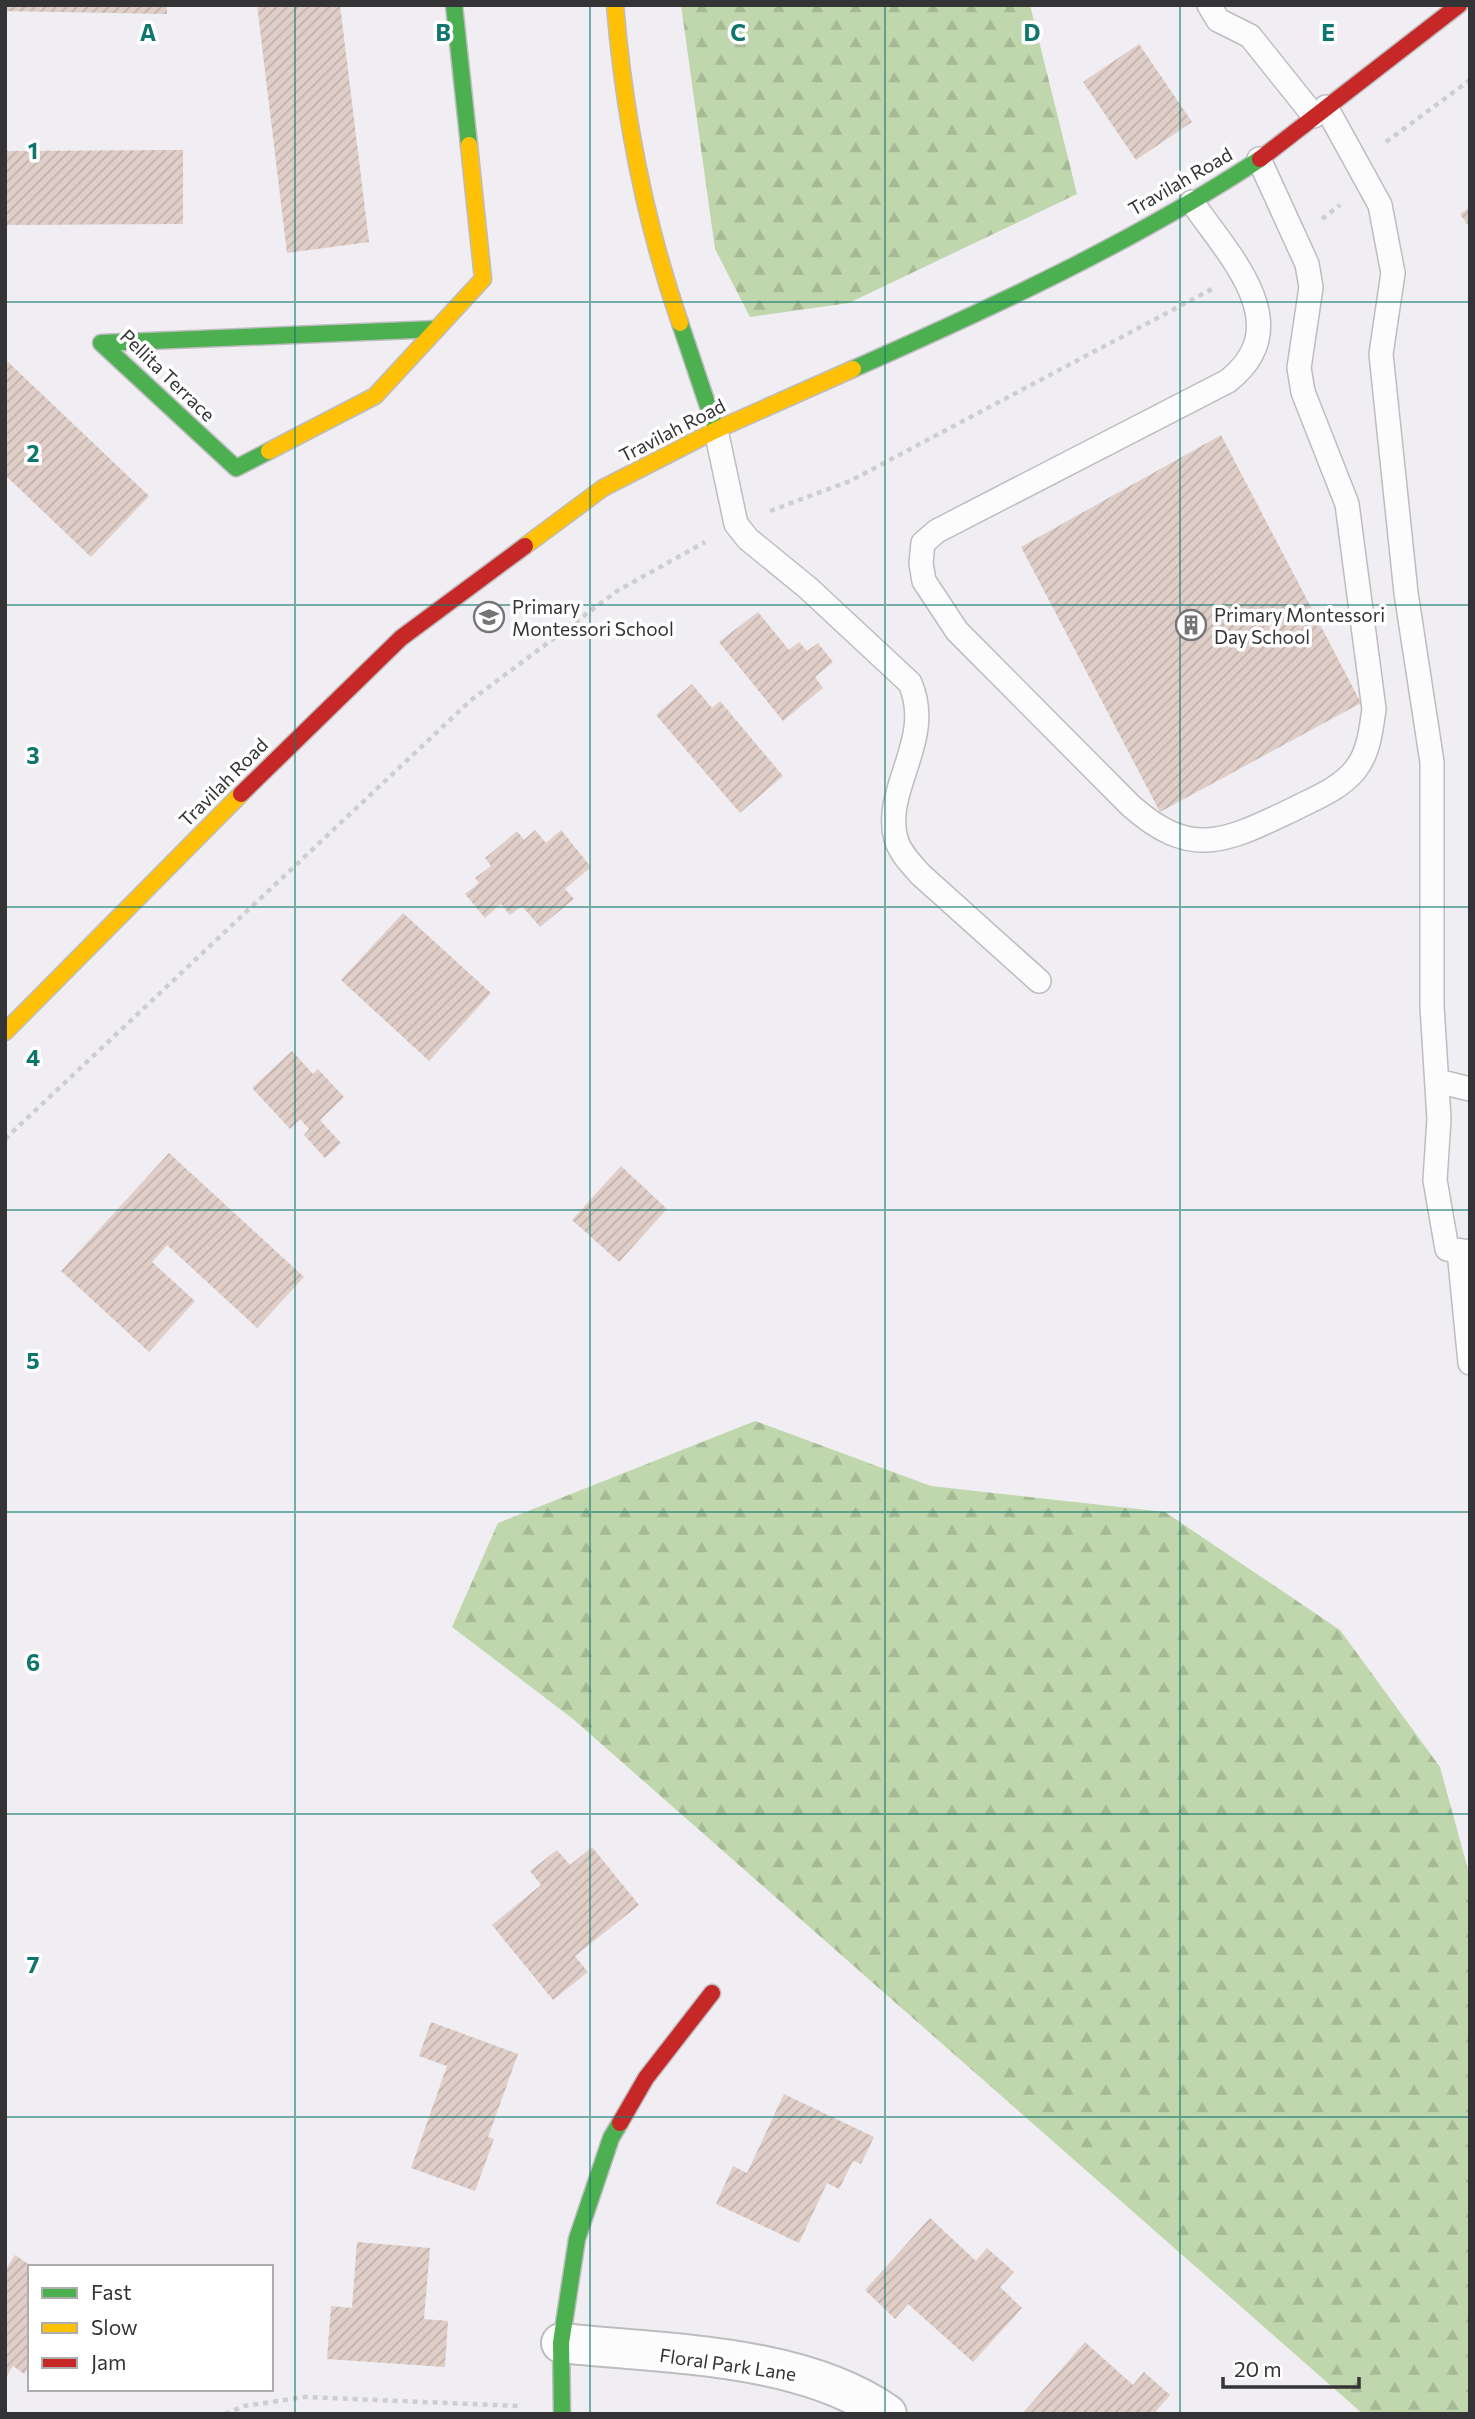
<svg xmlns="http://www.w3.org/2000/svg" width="1475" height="2419" font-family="Commissioner,sans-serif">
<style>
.forest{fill:url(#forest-firs)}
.building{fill:url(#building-hatch)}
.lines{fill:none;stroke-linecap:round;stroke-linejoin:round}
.lane-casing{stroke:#bdbcbf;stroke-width:26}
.street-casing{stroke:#bdbcbf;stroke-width:42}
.fast-casing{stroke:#bdbcbf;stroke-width:19}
.slow-casing{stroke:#bdbcbf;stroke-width:19}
.jam-casing{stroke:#bdbcbf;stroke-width:19}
.path{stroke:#cecece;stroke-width:4.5;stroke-dasharray:5 5;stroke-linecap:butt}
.lane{stroke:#fdfcfd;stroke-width:23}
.street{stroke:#fdfcfd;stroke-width:38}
.fast{stroke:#4caf50;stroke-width:16}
.slow{stroke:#ffc107;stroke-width:16}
.jam{stroke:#c62828;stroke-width:16}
.grid{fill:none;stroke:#0f766e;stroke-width:2;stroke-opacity:0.55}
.labels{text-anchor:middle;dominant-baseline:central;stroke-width:7;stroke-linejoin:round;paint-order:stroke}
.street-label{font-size:19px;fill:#343335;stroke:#fff}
.poi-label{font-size:19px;fill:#343335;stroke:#fff;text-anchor:start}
.grid-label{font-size:23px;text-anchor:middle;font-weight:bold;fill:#0f766e;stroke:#fff;stroke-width:7;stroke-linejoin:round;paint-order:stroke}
</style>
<defs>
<pattern id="forest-firs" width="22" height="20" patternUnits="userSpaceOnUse" patternTransform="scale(1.75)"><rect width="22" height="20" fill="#c0d7ad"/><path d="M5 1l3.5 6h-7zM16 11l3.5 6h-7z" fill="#a6b995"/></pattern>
<pattern id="building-hatch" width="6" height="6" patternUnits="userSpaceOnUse" patternTransform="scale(1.75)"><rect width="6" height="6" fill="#e0cec8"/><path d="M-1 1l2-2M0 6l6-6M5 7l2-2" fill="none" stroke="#c1b1ac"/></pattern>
</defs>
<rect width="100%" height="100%" fill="#f0eef2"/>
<!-- forest -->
<g class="forest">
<polygon points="681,5 1030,5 1077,194 849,303 750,317 715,249"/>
<polygon points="755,1421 931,1486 1165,1512 1340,1630 1440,1767 1470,1877 1470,2414 1363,2414 573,1719 452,1627 498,1523"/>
</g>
<!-- building -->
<g class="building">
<polygon points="5,5 167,5 167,14 5,11"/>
<polygon points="257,5 340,5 369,242 287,253"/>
<polygon points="1139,44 1192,122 1136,160 1083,82"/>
<polygon points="183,150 183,224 5,225 5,151"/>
<polygon points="1470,207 1470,228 1460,214"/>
<polygon points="5,359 149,496 91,557 5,475"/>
<polygon points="1221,435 1361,703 1160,812 1021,547"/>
<polygon points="758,612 789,650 799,642 807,651 818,643 833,662 815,677 823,688 783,721 719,642"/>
<polygon points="692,684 712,708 720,701 783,776 740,813 656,715"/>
<polygon points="535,830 546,843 561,830 591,867 565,889 574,899 540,927 522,906 510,915 501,904 485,918 465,894 479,883 475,878 491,866 485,858 517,831 524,840"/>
<polygon points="403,913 491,993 429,1061 341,980"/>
<polygon points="292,1051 313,1074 318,1069 344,1097 320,1120 341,1143 325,1158 304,1135 309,1129 300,1119 290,1129 252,1088"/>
<polygon points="169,1153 304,1277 257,1328 167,1245 152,1262 195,1301 149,1352 61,1271"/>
<polygon points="621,1166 667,1209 619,1262 572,1220"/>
<polygon points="592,1847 639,1905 575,1956 588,1972 553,2000 492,1925 541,1885 530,1871 557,1850 570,1865"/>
<polygon points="431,2022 518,2054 488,2137 494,2139 475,2191 411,2168 447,2066 419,2056"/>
<polygon points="784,2094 874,2137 861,2164 853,2161 839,2189 827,2183 799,2243 716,2204 733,2166 747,2173"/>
<polygon points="930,2218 976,2261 987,2248 1014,2272 1000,2287 1022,2308 973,2362 908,2304 895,2319 865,2290"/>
<polygon points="357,2242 430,2248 424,2319 448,2321 445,2367 327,2359 331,2306 352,2308"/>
<polygon points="15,2255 33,2267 30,2267 30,2365 24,2374 13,2366 5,2379 5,2271"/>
<polygon points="1085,2342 1133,2385 1144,2372 1170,2395 1156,2411 1159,2414 1022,2414"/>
</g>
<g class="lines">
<!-- lane casing -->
<g class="lane-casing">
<g id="lane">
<polyline points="1209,5 1218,20 1250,36 1314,116"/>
<polyline points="1326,107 1380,205 1393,273 1381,354 1406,593 1432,762 1432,1006 1439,1119 1435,1180 1447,1249 1470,1252"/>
<path d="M1192 202C1229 256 1299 325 1228 381L937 531 923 543 921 563 924 581 957 631 1131 806C1192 860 1226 841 1292 810 1313 799 1340 789 1355 770 1369 753 1371 730 1374 709L1347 504 1303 392 1299 368 1311 287 1307 264 1259 159"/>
<path d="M716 430 736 524 748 539 808 588 910 683C935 740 882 789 896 839 900 853 912 865 921 875L1039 981"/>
<polyline points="1437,1081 1470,1089"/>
<polyline points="1459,1251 1470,1363"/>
</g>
</g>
<!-- street casing -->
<g class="street-casing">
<path id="street" d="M561 2343C664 2354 800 2353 887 2414"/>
</g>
<!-- fast casing -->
<g class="fast-casing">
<g id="fast">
<polyline points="454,5 469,145"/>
<polyline points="680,323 716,430"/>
<path d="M853 369C993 307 1132 243 1260 159"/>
<polyline points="269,451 236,468 101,343 437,329"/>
<polyline points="562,2414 561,2343 577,2239 611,2138 620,2123"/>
</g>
</g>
<!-- slow casing -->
<g class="slow-casing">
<g id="slow">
<path d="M615 5C624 114 644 219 680 323"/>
<polyline points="269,451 375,396 483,279 469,145"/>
<polyline points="525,546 603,488 716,430 853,369"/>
<polyline points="5,1032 241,794"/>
</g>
</g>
<!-- jam casing -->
<g class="jam-casing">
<g id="jam">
<polyline points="1260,159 1459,5"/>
<polyline points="241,794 401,638 525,546"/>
<polyline points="620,2123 646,2078 712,1993"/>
</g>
</g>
<!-- path -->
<g class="path">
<polyline points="1386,142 1470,80"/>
<polyline points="1322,219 1340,205"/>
<polyline points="770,511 850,481 1212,289"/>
<polyline points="5,1139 470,701 617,591 705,542"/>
<polyline points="225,2414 244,2406 305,2397 519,2406"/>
</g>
<!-- lane -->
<use href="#lane" class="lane"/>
<!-- street -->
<use href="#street" class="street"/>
<!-- fast -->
<use href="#fast" class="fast"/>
<!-- slow -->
<use href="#slow" class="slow"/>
<!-- jam -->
<use href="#jam" class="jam"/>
</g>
<!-- grid -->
<path class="grid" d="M295 5V2414M590 5V2414M885 5V2414M1180 5V2414M5 302H1470M5 605H1470M5 907H1470M5 1210H1470M5 1512H1470M5 1814H1470M5 2117H1470"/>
<!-- icons -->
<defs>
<g id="school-ring" transform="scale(1.575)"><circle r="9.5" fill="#fff" stroke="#767477" stroke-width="1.5"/><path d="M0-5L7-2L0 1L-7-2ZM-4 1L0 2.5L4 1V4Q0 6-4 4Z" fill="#767477"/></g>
<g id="building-ring" transform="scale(1.575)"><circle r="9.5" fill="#fff" stroke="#767477" stroke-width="1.5"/><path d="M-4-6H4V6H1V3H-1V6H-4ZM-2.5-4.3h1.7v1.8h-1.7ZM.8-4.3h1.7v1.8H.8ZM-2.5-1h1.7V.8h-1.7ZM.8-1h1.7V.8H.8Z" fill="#767477"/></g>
</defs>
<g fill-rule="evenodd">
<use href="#school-ring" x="489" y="617"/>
<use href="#building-ring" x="1191" y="625"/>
</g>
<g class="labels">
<!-- street labels -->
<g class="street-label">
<text transform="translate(1180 181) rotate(-30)">Travilah Road</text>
<text transform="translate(168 375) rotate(44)">Pellita Terrace</text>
<text transform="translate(672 430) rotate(-27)">Travilah Road</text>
<text transform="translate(223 782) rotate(-45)">Travilah Road</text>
<text transform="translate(728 2364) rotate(8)">Floral Park Lane</text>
</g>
<!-- poi labels -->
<g class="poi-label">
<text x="512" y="606">Primary<tspan x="512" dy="22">Montessori School</tspan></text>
<text x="1214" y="614">Primary Montessori<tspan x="1214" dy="22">Day School</tspan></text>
</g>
</g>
<g class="grid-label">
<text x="148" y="41">A</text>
<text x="443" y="41">B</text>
<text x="738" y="41">C</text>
<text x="1032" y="41">D</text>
<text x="1328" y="41">E</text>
<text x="33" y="159">1</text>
<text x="33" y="462">2</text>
<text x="33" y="764">3</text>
<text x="33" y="1066">4</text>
<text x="33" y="1369">5</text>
<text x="33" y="1671">6</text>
<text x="33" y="1973">7</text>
</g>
<!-- border -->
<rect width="1475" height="2419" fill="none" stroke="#343335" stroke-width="14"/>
<!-- legend -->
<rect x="28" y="2265" width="245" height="126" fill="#ffffff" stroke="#aeadae" stroke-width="2"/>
<rect x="42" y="2288" width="35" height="10" fill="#4caf50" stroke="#aeadae" stroke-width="2"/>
<text x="91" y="2300" font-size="21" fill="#343335">Fast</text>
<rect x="42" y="2323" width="35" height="10" fill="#ffc107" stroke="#aeadae" stroke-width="2"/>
<text x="91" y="2335" font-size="21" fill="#343335">Slow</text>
<rect x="42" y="2358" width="35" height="10" fill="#c62828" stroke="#aeadae" stroke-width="2"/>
<text x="91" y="2370" font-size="21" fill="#343335">Jam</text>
<!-- scale -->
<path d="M1223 2377v10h136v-10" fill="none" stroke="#343335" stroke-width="3.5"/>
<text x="1234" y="2377" font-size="21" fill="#343335" stroke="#ffffff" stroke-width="5" paint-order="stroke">20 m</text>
</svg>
